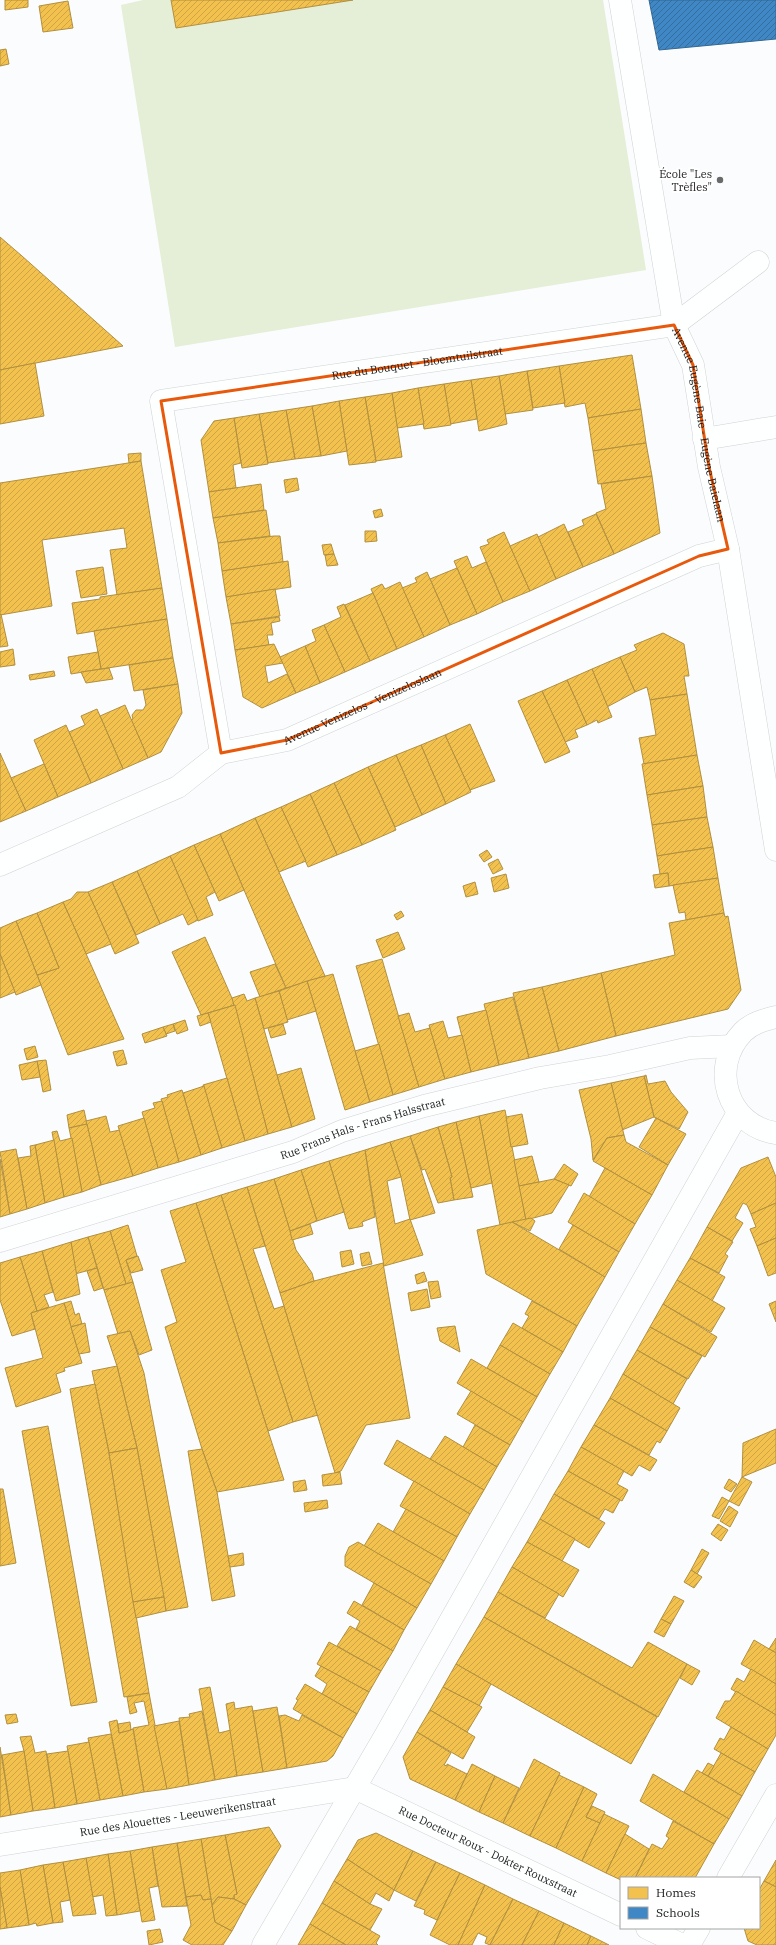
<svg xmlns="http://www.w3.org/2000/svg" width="776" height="1945" font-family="'IBM Plex Serif',serif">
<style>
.pitch{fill:#e5eed6}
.homes{fill:url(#homes-hatch);stroke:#b18f3f}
.schools{fill:url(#schools-hatch);stroke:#346792}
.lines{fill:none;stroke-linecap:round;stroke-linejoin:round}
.minor-casing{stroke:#d1d2d4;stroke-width:23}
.minor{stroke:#feffff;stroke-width:22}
.marked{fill:none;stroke:#e8590c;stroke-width:3;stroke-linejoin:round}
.poi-dot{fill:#686a6b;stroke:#fff;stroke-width:1.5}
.labels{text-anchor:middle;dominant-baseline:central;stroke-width:4;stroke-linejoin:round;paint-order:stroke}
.poi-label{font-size:11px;fill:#191b1c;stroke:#fff;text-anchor:end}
.street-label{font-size:11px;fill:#191b1c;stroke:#fff}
</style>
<defs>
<pattern id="homes-hatch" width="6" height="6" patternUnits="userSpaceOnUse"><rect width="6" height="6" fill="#f2c14e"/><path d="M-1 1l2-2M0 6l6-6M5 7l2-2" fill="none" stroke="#cfa544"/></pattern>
<pattern id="schools-hatch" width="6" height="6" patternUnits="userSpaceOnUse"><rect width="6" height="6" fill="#3f88c5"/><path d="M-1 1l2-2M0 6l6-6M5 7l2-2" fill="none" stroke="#346e9f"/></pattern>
</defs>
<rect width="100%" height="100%" fill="#fbfcfd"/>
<!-- pitch -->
<polygon class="pitch" points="143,0 603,0 646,270 175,347 121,5"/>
<!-- homes -->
<g class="homes">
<polygon points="5,0 28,0 28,7 5,10"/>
<polygon points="171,0 353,0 176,28"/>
<polygon points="68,1 73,28 43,32 39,6"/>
<polygon points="6,49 9,64 0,66 0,50"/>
<polygon points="0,237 22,256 123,346 0,370"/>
<polygon points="632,355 641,409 588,418 585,403 565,407 559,366"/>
<polygon points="35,363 44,416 0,424 0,370"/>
<polygon points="559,366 565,403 533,408 527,371"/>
<polygon points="527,371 533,410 505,414 499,376"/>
<polygon points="499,376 507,424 479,431 471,380"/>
<polygon points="471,380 477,419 450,424 444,384"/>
<polygon points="444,384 451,425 424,429 418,388"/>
<polygon points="418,388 424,424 397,428 392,393"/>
<polygon points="392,393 402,457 376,461 365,397"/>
<polygon points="365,397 376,462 349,465 339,401"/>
<polygon points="339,401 347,451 321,456 312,406"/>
<polygon points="312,406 321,456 295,459 286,410"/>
<polygon points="641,409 646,443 593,451 588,418"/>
<polygon points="286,410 295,459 268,463 259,414"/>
<polygon points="259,414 268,464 242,468 234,418"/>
<polygon points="234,418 241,463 233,465 236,488 209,492 201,440 214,421"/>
<polygon points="646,443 652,476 598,484 593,451"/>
<polygon points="141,453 141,461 129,463 128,454"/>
<polygon points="141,461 162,588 117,595 110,550 127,548 124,528 42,540 52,606 0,615 0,483"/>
<polygon points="652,476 660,533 614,554 596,513 606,509 601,484"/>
<polygon points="297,478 299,490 286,493 284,480"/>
<polygon points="261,484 264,510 213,518 209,492"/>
<polygon points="381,509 383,516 375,518 373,511"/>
<polygon points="266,510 270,536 218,543 213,518"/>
<polygon points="596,514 614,554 583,567 568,532 584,525 582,520"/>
<polygon points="564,524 583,567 556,579 538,537"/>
<polygon points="365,531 376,531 377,541 365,542"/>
<polygon points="504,532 530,591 503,602 480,547 489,544 487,540"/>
<polygon points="537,534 556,579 530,591 510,546"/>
<polygon points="274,536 280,536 283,562 222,571 218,543"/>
<polygon points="331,544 334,554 324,555 322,545"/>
<polygon points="334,554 338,565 327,566 325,555"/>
<polygon points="467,556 472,568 486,562 503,602 477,614 454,561"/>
<polygon points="288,561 291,587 226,597 222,571"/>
<polygon points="103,567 107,594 81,598 76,571"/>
<polygon points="457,568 477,614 450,625 430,579"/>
<polygon points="427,572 450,625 424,637 402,588 417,582 415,578"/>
<polygon points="400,582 424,637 397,649 371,589 382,584 385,589"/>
<polygon points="162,588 167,619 77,634 72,603 100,599 100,597"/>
<polygon points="275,589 280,616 231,624 226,597"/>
<polygon points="373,593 397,649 370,661 345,605"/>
<polygon points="344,604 370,661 345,672 324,625 341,617 337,607"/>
<polygon points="1,614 8,646 0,647 0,615"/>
<polygon points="279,617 280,621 271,623 273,635 267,635 269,645 235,650 231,624"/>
<polygon points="167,619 173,658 101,669 94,631"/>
<polygon points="324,625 345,672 320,683 305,646 316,641 312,630"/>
<polygon points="663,633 684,644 689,676 684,676 687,694 650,700 647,687 635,692 620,657 637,650 634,645"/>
<polygon points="274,644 283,663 265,666 268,683 287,674 296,693 262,708 243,697 235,650"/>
<polygon points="305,646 320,683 296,693 280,657"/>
<polygon points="13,649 15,665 0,667 0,652"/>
<polygon points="98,652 101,669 71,674 68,657"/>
<polygon points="620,657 635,692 607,707 592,669"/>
<polygon points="173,658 178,684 134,691 129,665"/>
<polygon points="109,668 113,679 86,683 81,672"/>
<polygon points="592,669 612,717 598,723 597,720 587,725 567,680"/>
<polygon points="54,671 55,676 30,680 29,675"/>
<polygon points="567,680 587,725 575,730 578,737 565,742 542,691"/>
<polygon points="178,684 182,713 161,752 148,758 131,720 133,719 132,715 136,710 143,710 146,705 143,690"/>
<polygon points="542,691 570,752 545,763 518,701"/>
<polygon points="687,694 697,755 644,764 639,738 656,735 650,700"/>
<polygon points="125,705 148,758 123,769 100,716"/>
<polygon points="97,709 123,769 91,783 69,732 85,725 81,716"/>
<polygon points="470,724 495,781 470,790 445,735"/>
<polygon points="66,725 91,783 58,797 34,740"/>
<polygon points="445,735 471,792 446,804 421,745"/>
<polygon points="421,745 446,804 422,815 396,755"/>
<polygon points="0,753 26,811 0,822"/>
<polygon points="396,755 422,815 395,827 368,767"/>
<polygon points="697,755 703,786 647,795 642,764"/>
<polygon points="44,764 58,797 26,811 11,778"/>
<polygon points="368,767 396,830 362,845 334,783"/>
<polygon points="334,783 362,845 337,855 310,794"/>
<polygon points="703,786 707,817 652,825 647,795"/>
<polygon points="310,794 337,855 308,867 281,807"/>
<polygon points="281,807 306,861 279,872 255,818"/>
<polygon points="707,817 713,847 657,856 652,825"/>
<polygon points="255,818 279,872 325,976 286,988 220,834"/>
<polygon points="220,834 244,890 219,901 194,845"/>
<polygon points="194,845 215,892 206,897 213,915 198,921 170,856"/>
<polygon points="713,847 718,878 669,886 668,873 660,874 657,856"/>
<polygon points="487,850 492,857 484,862 479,855"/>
<polygon points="170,856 198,920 188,925 183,914 160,924 137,871"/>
<polygon points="498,859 503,869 493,874 488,864"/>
<polygon points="137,871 160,924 136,935 112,882"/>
<polygon points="668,873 669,886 655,888 653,875"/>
<polygon points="506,874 509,888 494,892 491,878"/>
<polygon points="718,878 724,913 686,920 685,912 679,913 673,885"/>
<polygon points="112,882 139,943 115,954 88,892"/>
<polygon points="475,882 478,894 466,897 463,886"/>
<polygon points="77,892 88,892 111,944 86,954 63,902 71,899"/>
<polygon points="63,902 124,1039 68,1055 37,975 59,968 37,913"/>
<polygon points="401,911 404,916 397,920 394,915"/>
<polygon points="37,913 59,968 37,975 16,921"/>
<polygon points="724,913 725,917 728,916 741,990 728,1009 616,1036 601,973 675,955 669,923"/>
<polygon points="16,921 41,985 16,995 0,954 0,928"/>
<polygon points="398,932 405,949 383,958 376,940"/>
<polygon points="205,937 235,1005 201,1015 172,952"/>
<polygon points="0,954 15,992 0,998"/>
<polygon points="382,959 419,1087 393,1095 356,966"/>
<polygon points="275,964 286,988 260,997 250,972"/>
<polygon points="601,973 616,1036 559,1051 542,987"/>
<polygon points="333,974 370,1102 345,1110 307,981"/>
<polygon points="307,981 316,1011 287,1020 279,991"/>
<polygon points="542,987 559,1051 529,1058 513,993"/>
<polygon points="279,991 288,1022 264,1029 255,998"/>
<polygon points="244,994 247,1001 255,998 292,1127 268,1134 232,998"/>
<polygon points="513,997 529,1058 499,1065 484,1004"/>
<polygon points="235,1005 268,1134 245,1141 208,1013"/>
<polygon points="486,1010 499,1065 471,1072 457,1017"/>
<polygon points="208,1013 211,1022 200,1026 197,1016"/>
<polygon points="409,1013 415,1032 430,1028 445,1079 419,1087 398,1016"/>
<polygon points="185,1020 188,1030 177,1034 173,1024"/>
<polygon points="443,1021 448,1038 462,1035 471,1072 445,1079 429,1025"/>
<polygon points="173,1024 175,1031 166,1034 163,1027"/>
<polygon points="283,1024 286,1034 271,1038 268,1028"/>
<polygon points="163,1027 167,1036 145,1043 142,1034"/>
<polygon points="379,1044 393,1095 370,1102 355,1051"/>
<polygon points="35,1046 38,1057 27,1060 24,1049"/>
<polygon points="123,1050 127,1064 117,1066 113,1052"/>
<polygon points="46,1060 51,1090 43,1092 37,1061"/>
<polygon points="37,1061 40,1077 22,1080 19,1065"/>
<polygon points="301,1068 315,1119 292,1127 277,1075"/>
<polygon points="646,1075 648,1084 665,1081 671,1092 688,1112 679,1129 654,1117 644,1076"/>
<polygon points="644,1076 654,1117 622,1130 611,1083"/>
<polygon points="227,1078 245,1141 222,1148 203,1085"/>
<polygon points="611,1083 624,1135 607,1138 593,1160 591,1139 579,1090"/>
<polygon points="204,1086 222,1148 201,1155 183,1093"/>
<polygon points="182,1090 201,1155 179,1162 161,1099 168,1097 167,1095"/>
<polygon points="162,1101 179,1162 158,1168 142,1112 155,1108 153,1103"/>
<polygon points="84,1110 87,1124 69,1128 67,1115"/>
<polygon points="505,1110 526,1220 500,1225 479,1116"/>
<polygon points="522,1114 528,1144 511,1147 506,1117"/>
<polygon points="106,1116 110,1132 120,1130 133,1176 101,1185 86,1121"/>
<polygon points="479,1116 492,1183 471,1188 456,1122"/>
<polygon points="144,1118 158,1168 133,1176 118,1126"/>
<polygon points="656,1118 686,1134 668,1165 639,1147"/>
<polygon points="456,1122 473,1197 454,1200 450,1178 452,1177 438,1127"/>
<polygon points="87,1124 101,1185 82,1192 69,1128"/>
<polygon points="438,1127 452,1177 450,1178 454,1200 438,1203 425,1169 422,1170 410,1136"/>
<polygon points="57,1131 60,1141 72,1138 82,1192 64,1197 52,1132"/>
<polygon points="624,1135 626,1142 668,1165 652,1195 593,1161 607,1138"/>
<polygon points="410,1136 435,1213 410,1220 401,1177 390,1142"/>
<polygon points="54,1140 64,1197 45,1203 35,1145"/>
<polygon points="390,1142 401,1177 387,1181 395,1224 410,1219 423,1255 384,1266 365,1150"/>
<polygon points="35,1145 45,1203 27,1209 18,1158 31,1156 30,1146"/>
<polygon points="16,1149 27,1209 10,1214 0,1152"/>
<polygon points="365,1150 375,1217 362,1222 363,1226 349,1229 329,1161"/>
<polygon points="532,1156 539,1182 519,1186 514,1160"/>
<polygon points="768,1157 776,1177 776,1203 751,1214 747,1205 743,1203 735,1218 743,1223 732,1241 707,1227 741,1168"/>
<polygon points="0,1159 10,1214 0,1217"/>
<polygon points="329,1161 344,1212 317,1221 301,1170"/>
<polygon points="564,1164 578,1174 571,1186 554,1179"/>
<polygon points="605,1168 652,1195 635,1224 589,1197"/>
<polygon points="301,1170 317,1221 290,1231 274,1179"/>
<polygon points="274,1179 296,1250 312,1273 314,1281 280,1293 247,1187"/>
<polygon points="554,1179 569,1185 552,1213 526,1220 519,1186"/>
<polygon points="247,1187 265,1246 253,1249 274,1309 284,1306 318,1415 293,1422 221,1195"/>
<polygon points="584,1193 635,1224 619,1252 568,1222"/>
<polygon points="221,1195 293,1422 268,1431 196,1203"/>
<polygon points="196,1203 268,1431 284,1480 217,1492 202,1449 165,1327 177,1322 161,1270 186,1262 170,1211"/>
<polygon points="776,1203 776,1238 757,1246 750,1229 756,1227 751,1214"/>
<polygon points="531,1218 535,1221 530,1231 512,1222"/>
<polygon points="512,1222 605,1277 577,1326 486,1274 477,1230"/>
<polygon points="310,1224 313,1234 292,1240 290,1231"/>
<polygon points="128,1225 137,1256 126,1260 133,1282 126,1284 110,1231"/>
<polygon points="573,1225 619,1252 605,1277 559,1249"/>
<polygon points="707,1227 733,1242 725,1254 728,1256 719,1273 690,1258"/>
<polygon points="110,1231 126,1284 104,1290 88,1237"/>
<polygon points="88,1237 97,1268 75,1274 71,1242"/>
<polygon points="776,1238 776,1273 768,1276 757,1246"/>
<polygon points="71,1242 80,1294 56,1301 42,1251"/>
<polygon points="351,1250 354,1264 342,1267 340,1252"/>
<polygon points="42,1251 53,1292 44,1295 49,1307 37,1311 20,1257"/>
<polygon points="369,1252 372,1264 362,1266 360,1254"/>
<polygon points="138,1256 143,1270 131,1273 126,1260"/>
<polygon points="20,1257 37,1311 31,1313 35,1329 12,1336 0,1300 0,1263"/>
<polygon points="690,1258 725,1277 712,1301 677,1280"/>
<polygon points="383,1263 410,1418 366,1425 341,1471 335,1473 280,1293 314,1281"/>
<polygon points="97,1268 103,1288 94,1291 87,1271"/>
<polygon points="424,1272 427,1281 417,1284 415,1275"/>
<polygon points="677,1280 725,1308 711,1332 663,1304"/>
<polygon points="438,1281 441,1297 431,1299 428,1282"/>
<polygon points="133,1282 152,1350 139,1355 130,1331 118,1334 104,1290"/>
<polygon points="427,1289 430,1307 411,1311 408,1293"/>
<polygon points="71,1301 75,1315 79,1313 82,1324 71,1327 64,1303"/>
<polygon points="532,1301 577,1326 563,1352 522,1328 529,1316 525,1314"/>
<polygon points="776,1301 776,1322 769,1304"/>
<polygon points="64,1303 82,1363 64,1368 65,1371 56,1374 61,1392 16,1407 5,1368 43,1358 31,1313"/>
<polygon points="663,1304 717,1337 705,1357 650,1327"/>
<polygon points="85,1323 90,1352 79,1354 71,1327"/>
<polygon points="513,1323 563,1352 550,1374 500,1345"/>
<polygon points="455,1326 460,1352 440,1341 437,1328"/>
<polygon points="650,1327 702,1356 688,1379 637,1350"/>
<polygon points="130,1331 144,1373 188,1607 166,1611 137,1448 117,1366 107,1336"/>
<polygon points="500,1345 550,1374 537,1397 487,1368"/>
<polygon points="637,1350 687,1379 673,1404 623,1374"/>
<polygon points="471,1359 537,1397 523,1422 457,1383"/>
<polygon points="117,1366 137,1448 109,1453 92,1371"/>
<polygon points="623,1374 680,1408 667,1431 610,1398"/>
<polygon points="95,1384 109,1453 149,1693 124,1697 70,1389"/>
<polygon points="471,1391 523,1422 510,1445 457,1414"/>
<polygon points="610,1398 667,1431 660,1443 657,1441 649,1455 594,1425"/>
<polygon points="475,1425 510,1445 497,1467 463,1447"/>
<polygon points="594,1425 657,1460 650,1471 639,1465 632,1476 581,1447"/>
<polygon points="48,1426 97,1702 71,1706 22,1431"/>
<polygon points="776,1429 776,1463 742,1477 743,1443"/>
<polygon points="445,1436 497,1467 484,1490 430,1459"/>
<polygon points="397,1440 484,1490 470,1514 384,1464"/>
<polygon points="581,1447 624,1471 617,1484 628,1490 622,1501 568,1471"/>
<polygon points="137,1448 164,1597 133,1602 109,1453"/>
<polygon points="202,1449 217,1492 235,1596 212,1601 188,1451"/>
<polygon points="568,1471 620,1500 613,1513 605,1509 599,1519 554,1494"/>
<polygon points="340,1472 342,1484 323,1486 322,1475"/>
<polygon points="742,1477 752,1482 739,1506 729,1501"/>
<polygon points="729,1479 737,1484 731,1492 724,1488"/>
<polygon points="305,1480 307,1490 294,1492 293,1482"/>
<polygon points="414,1481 470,1514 457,1537 400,1506"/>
<polygon points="0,1489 3,1489 16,1563 0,1566"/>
<polygon points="554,1494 605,1523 589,1548 540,1519"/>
<polygon points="722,1497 729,1501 719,1519 712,1516"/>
<polygon points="327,1500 328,1508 305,1512 304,1503"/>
<polygon points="729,1506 738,1512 730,1527 720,1521"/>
<polygon points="406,1509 457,1537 444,1561 393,1532"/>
<polygon points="540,1519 575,1539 562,1561 527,1542"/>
<polygon points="378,1523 444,1561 431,1584 364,1546"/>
<polygon points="718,1524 728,1530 721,1541 711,1534"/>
<polygon points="358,1542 431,1584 417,1608 345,1566 345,1556 349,1547"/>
<polygon points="527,1542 579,1570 563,1597 512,1567"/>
<polygon points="702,1549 709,1553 697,1574 691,1570"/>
<polygon points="243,1553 244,1565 230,1567 228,1556"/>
<polygon points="512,1567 559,1594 545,1618 498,1592"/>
<polygon points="691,1570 702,1577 694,1588 684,1582"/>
<polygon points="374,1583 417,1608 404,1630 362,1605"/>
<polygon points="498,1592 632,1668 648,1642 687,1664 658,1717 484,1617"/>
<polygon points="674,1596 684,1601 671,1624 661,1619"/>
<polygon points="164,1597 166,1611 136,1618 133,1602"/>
<polygon points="354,1601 404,1630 393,1651 356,1629 360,1621 347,1613"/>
<polygon points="484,1617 657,1717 631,1764 456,1664"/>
<polygon points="661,1619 671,1624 664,1637 654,1632"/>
<polygon points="350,1626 393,1651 381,1671 337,1646"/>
<polygon points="776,1638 776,1653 769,1649"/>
<polygon points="754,1640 776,1653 776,1684 741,1664"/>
<polygon points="329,1642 381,1671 369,1692 317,1664"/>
<polygon points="456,1664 491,1684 479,1706 443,1687"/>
<polygon points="687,1664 700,1671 692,1685 680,1678"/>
<polygon points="321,1666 369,1692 357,1714 322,1694 327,1684 315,1676"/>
<polygon points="751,1669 776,1684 776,1715 731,1689 737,1678 744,1682"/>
<polygon points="305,1684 357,1714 343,1738 293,1709 298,1700 296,1699"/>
<polygon points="210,1687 219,1733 231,1730 237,1776 215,1780 199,1689"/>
<polygon points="443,1687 482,1707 467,1732 430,1710"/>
<polygon points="736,1691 776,1715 776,1735 768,1749 716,1718 725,1701 730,1701"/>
<polygon points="149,1693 167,1789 144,1792 133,1728 149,1725 144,1701 134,1703 137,1712 130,1714 127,1697"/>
<polygon points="234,1702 235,1709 252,1706 263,1772 237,1776 226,1704"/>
<polygon points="277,1707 287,1768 263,1772 253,1711"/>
<polygon points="430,1710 475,1737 463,1759 417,1732"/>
<polygon points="202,1711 215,1780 189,1785 179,1718 190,1717 189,1714"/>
<polygon points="16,1714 18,1722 7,1724 5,1715"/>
<polygon points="285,1715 299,1721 302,1715 343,1738 333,1756 327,1761 287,1768 279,1716"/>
<polygon points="117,1720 119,1733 133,1729 144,1792 123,1796 109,1722"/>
<polygon points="179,1721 189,1785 167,1789 154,1726"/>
<polygon points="130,1722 131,1730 119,1733 118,1724"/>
<polygon points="731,1727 768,1749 755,1772 714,1749 720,1738 724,1740"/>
<polygon points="417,1732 451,1753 444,1765 447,1766 447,1764 467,1774 455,1800 410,1779 403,1757"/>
<polygon points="111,1734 123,1796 100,1800 88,1738"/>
<polygon points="31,1736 35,1753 46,1751 55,1808 33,1811 24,1751 20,1737"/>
<polygon points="89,1742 100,1800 77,1804 67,1746"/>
<polygon points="0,1747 11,1815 0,1817"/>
<polygon points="24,1751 33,1811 11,1815 2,1755"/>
<polygon points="68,1751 77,1804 55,1808 47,1754"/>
<polygon points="721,1753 755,1772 742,1796 708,1776"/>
<polygon points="534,1759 560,1773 530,1836 503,1823"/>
<polygon points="708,1763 714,1766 708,1776 702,1773"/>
<polygon points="472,1764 495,1776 479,1812 455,1800"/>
<polygon points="697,1770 742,1796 729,1819 684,1792"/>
<polygon points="653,1774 729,1819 714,1844 640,1801"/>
<polygon points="559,1775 584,1787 556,1848 530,1836"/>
<polygon points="495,1776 519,1788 503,1823 479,1812"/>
<polygon points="584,1787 597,1794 586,1817 600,1823 582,1861 556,1848"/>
<polygon points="592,1806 605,1812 600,1823 586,1817"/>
<polygon points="604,1814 629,1826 606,1873 582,1861"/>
<polygon points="673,1821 714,1844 695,1878 635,1878 652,1844 662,1849 669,1838 666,1836"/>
<polygon points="269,1827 281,1846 246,1905 234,1899 234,1895 237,1894 225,1835"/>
<polygon points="376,1833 413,1851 394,1890 347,1859 358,1840"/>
<polygon points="625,1834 649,1849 635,1878 621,1878 621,1880 606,1873"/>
<polygon points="225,1835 237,1894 234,1895 234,1899 218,1897 212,1905 201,1839"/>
<polygon points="201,1839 211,1899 203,1900 201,1895 186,1897 177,1843"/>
<polygon points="177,1843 187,1906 162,1907 152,1847"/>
<polygon points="152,1847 158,1886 149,1888 155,1920 142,1922 130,1851"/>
<polygon points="130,1851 140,1911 117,1915 108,1854"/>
<polygon points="413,1851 436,1862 416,1901 394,1890"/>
<polygon points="108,1854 117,1915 106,1916 103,1895 92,1897 86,1858"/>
<polygon points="86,1858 96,1914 73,1916 63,1862"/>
<polygon points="347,1859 394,1890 389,1901 376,1893 370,1904 334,1881"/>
<polygon points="776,1860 776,1887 764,1881"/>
<polygon points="63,1862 70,1900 60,1902 63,1922 53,1923 43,1865"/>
<polygon points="436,1862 460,1873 437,1920 424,1914 425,1910 414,1906"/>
<polygon points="43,1865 53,1923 37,1926 36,1923 29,1925 20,1870"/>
<polygon points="20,1870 29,1925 7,1928 0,1887 0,1873"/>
<polygon points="460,1873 485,1885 458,1945 450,1945 430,1935"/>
<polygon points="334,1881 370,1904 382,1909 370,1930 322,1903"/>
<polygon points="764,1881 776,1887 776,1945 757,1945 748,1941 744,1928 759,1928 759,1890"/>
<polygon points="485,1885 513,1899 490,1945 485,1943 487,1937 478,1933 472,1945 458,1945"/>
<polygon points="0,1887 7,1928 0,1929"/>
<polygon points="201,1895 203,1900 211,1899 215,1922 232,1931 223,1945 192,1945 183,1940 191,1925 186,1897"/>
<polygon points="218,1897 234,1899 246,1905 232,1931 215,1922 212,1905"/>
<polygon points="513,1899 539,1911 522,1945 490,1945"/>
<polygon points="322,1903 380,1936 376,1943 378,1945 346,1945 310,1924"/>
<polygon points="539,1911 564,1923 554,1945 522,1945"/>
<polygon points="564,1923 591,1936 587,1945 554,1945"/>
<polygon points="310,1924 346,1945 298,1945"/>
<polygon points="160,1929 163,1942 149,1945 147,1931"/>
<polygon points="591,1936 609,1945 587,1945"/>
</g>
<!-- schools -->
<polygon class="schools" points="649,0 776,0 776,39 659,50"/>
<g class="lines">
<!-- minor casing -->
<g class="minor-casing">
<g id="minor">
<path id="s1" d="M620 0 674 325 693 365 709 467 728 549 776 850"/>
<polyline points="704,439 776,427"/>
<path id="s2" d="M221 753 161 401 674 325 758 262"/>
<path id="s3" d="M0 865 178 787 221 753 287 740 699 556 728 549"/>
<path d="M776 1017C764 1020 752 1023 743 1032 709 1067 727 1126 776 1133"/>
<path id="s4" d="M0 1241 293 1152 342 1131 424 1106 540 1078 610 1066 690 1048 732 1046"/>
<path id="s5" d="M0 1845 355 1788 621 1915"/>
<polyline points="728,1878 776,1795"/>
<polyline points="647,1928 682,1945"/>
<polyline points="263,1945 385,1736 738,1113"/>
<polyline points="689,1945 699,1928"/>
</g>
</g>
<!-- minor -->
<use href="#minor" class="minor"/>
</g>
<!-- marked area -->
<path class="marked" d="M674 325 693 365 709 467 728 549 699 556 287 740 221 753 161 401Z"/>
<!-- markers -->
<circle class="poi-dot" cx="720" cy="180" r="4"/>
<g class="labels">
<!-- poi labels -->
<g class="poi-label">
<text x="712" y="174">École "Les<tspan x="712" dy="13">Trèfles"</tspan></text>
</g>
<!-- street labels -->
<g class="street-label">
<text stroke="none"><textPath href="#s2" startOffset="616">Rue du Bouquet - Bloemtuilstraat</textPath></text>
<text stroke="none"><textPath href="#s1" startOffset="433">Avenue Eugène Baie - Eugène Baielaan</textPath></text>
<text stroke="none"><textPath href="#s3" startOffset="399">Avenue Venizelos - Venizeloslaan</textPath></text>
<text stroke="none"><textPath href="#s4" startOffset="380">Rue Frans Hals - Frans Halsstraat</textPath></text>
<text stroke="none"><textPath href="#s5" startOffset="180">Rue des Alouettes - Leeuwerikenstraat</textPath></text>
<text stroke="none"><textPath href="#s5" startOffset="507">Rue Docteur Roux - Dokter Rouxstraat</textPath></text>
</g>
</g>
<!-- legend -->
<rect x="620" y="1877" width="140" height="52" fill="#ffffff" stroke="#a3a4a4"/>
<rect x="628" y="1887" width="20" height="12" fill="#f2c14e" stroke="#a3a4a4"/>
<text x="656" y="1897" font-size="12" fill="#191b1c">Homes</text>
<rect x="628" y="1907" width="20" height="12" fill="#3f88c5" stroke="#a3a4a4"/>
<text x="656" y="1917" font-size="12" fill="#191b1c">Schools</text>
</svg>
